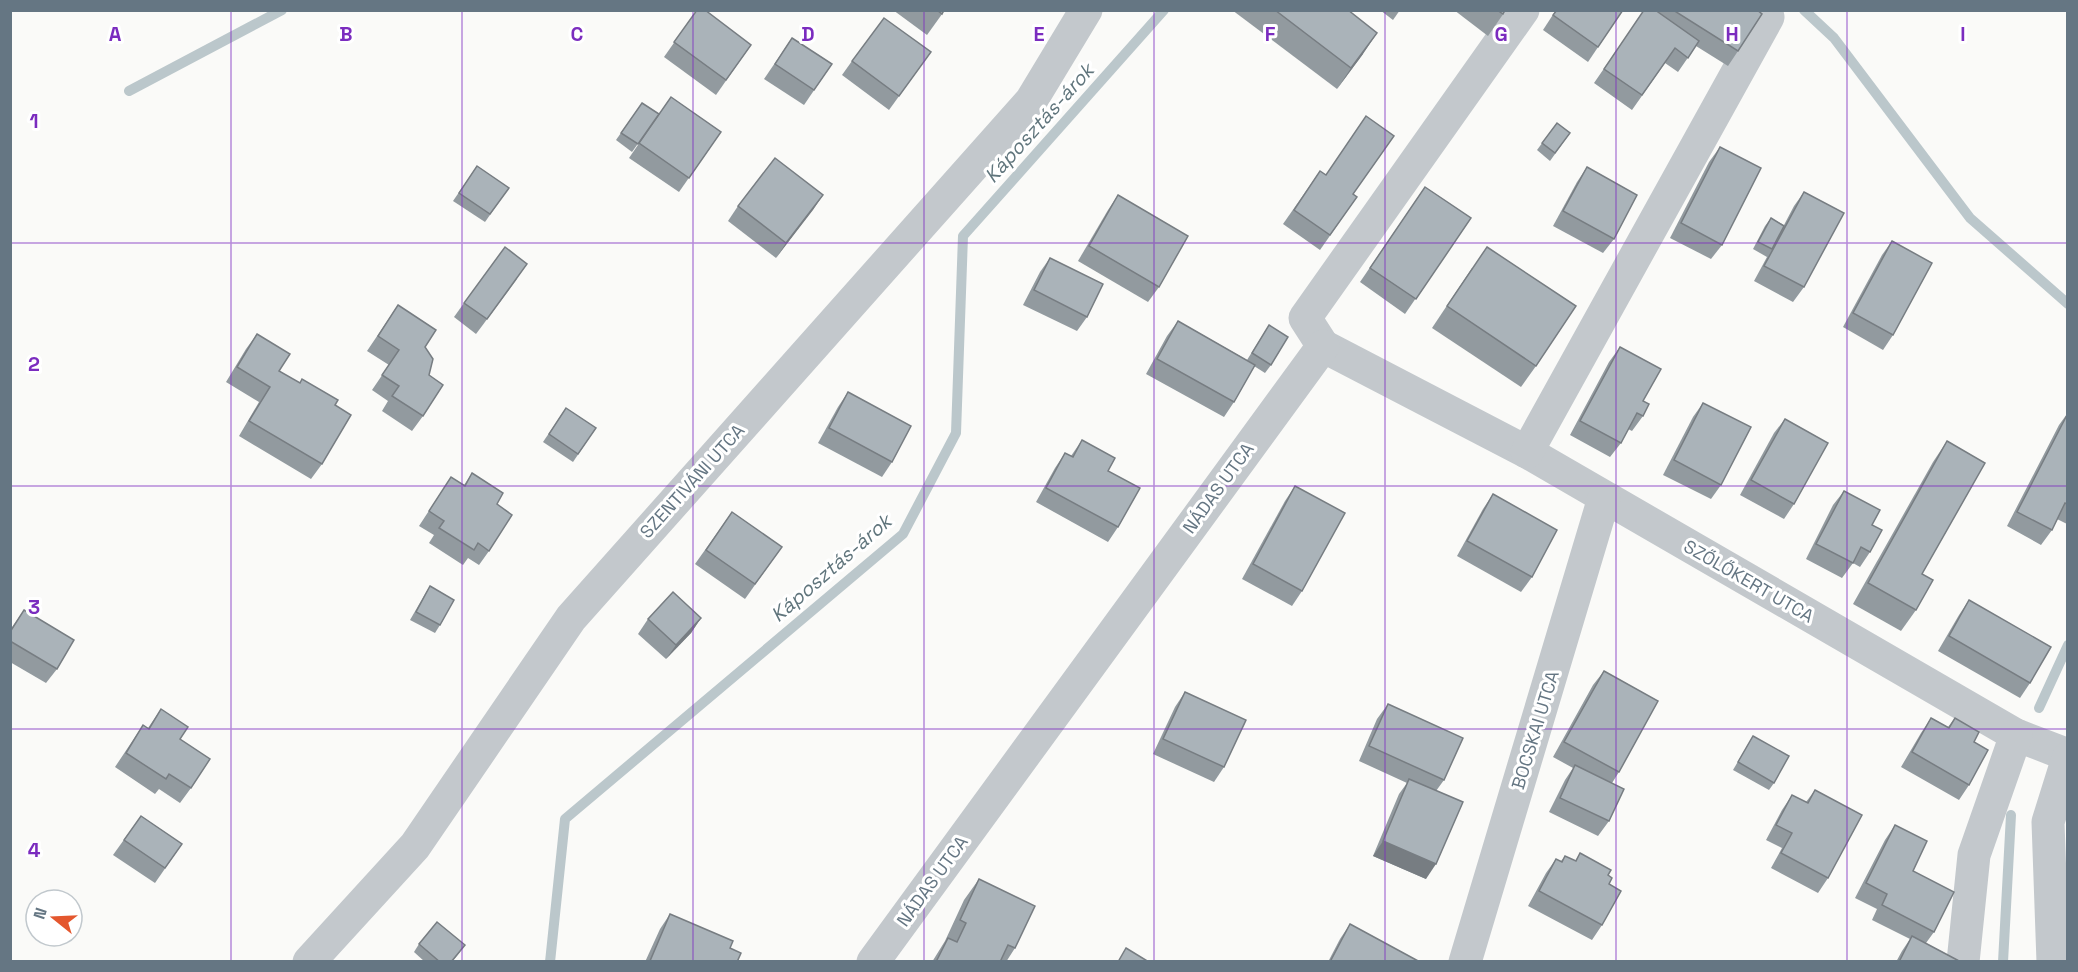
<svg xmlns="http://www.w3.org/2000/svg" width="2078" height="972" font-family="'Space Grotesk',sans-serif">
<style>
.lines{fill:none;stroke-linecap:round;stroke-linejoin:round}
.stream{stroke:#bbc7cb;stroke-width:10}
.minor{stroke:#c3c8cc;stroke-width:33}
.wall{fill:#929a9f}
.shaded-wall{fill:#777d82}
.building{fill:#aab3b9;stroke:#777d82;stroke-width:1.5}
.grid{fill:none;stroke:#7b2cbf;stroke-width:1.5;stroke-opacity:0.55}
.labels{text-anchor:middle;dominant-baseline:central;stroke-width:6;stroke-linejoin:round;paint-order:stroke}
.street-label{font-size:18px;fill:#657683;stroke:#fff}
.water-label{font-size:20px;font-style:italic;fill:#60757c;stroke:#fff}
.grid-label{font-size:20px;text-anchor:middle;font-weight:bold;fill:#7b2cbf;stroke:#fff;stroke-width:6;stroke-linejoin:round;paint-order:stroke}
</style>
<rect width="100%" height="100%" fill="#fafaf8"/>
<g class="lines">
<!-- stream -->
<g class="stream">
<polyline points="1804,10 1834,38 1970,218 2068,304"/>
<polyline points="129,91 282,10"/>
<polyline points="2039,708 2068,645"/>
<polyline points="550,962 565,819 903,534 956,433 963,236 1164,10"/>
<polyline points="2003,962 2011,815"/>
</g>
<!-- minor -->
<g class="minor">
<polyline points="1323,346 1527,452 2016,735 2068,755"/>
<polyline points="1323,346 1305,318 1523,10"/>
<polyline points="1527,452 1768,17"/>
<polyline points="309,962 415,846 571,618 1031,101 1086,10"/>
<polyline points="873,962 1323,346"/>
<polyline points="1465,962 1604,498"/>
<polyline points="1963,962 1974,855 2016,735"/>
<polyline points="2053,962 2048,822 2068,758"/>
</g>
</g>
<!-- wall -->
<g class="wall">
<polygon points="697,10 751,45 716,95 664,57"/>
<polygon points="893,10 945,10 927,35"/>
<polygon points="1232,10 1348,10 1363,54 1337,89"/>
<polygon points="1380,10 1400,10 1393,20"/>
<polygon points="1454,10 1506,10 1488,36"/>
<polygon points="1556,10 1623,10 1588,62 1543,30"/>
<polygon points="1643,10 1757,10 1738,51 1728,66 1696,46 1678,72 1665,63 1632,110 1594,83 1643,12 1642,12"/>
<polygon points="792,38 832,64 804,105 764,79"/>
<polygon points="931,52 889,110 842,75 852,61"/>
<polygon points="671,97 721,132 679,192 629,158"/>
<polygon points="642,103 659,114 632,152 616,140"/>
<polygon points="1557,123 1570,133 1550,161 1537,150"/>
<polygon points="1720,147 1722,245 1711,259 1670,238 1709,162"/>
<polygon points="477,166 509,188 485,222 453,201"/>
<polygon points="1587,167 1614,239 1603,253 1553,226 1577,182"/>
<polygon points="1320,171 1357,197 1320,250 1283,224"/>
<polygon points="1425,187 1471,218 1405,314 1360,282"/>
<polygon points="1804,192 1804,287 1793,302 1754,281 1767,257 1753,249 1765,226 1771,218 1784,225 1794,206"/>
<polygon points="823,195 776,258 728,221 738,206"/>
<polygon points="1118,195 1159,287 1148,302 1078,261 1108,210"/>
<polygon points="1892,241 1893,335 1883,350 1843,327 1882,255"/>
<polygon points="1050,258 1087,317 1077,331 1023,305 1040,272"/>
<polygon points="1472,268 1536,366 1521,387 1432,328"/>
<polygon points="517,279 476,334 454,317 464,303"/>
<polygon points="398,305 425,347 429,375 423,416 412,431 382,411 388,401 372,390 389,365 367,351"/>
<polygon points="1178,321 1247,360 1269,325 1271,365 1265,373 1254,366 1234,402 1224,417 1146,374 1167,336"/>
<polygon points="257,334 279,371 300,383 302,379 335,405 322,464 311,479 239,436 259,402 226,382 246,349"/>
<polygon points="1620,347 1643,401 1643,416 1632,431 1628,429 1621,443 1610,457 1570,435 1609,362"/>
<polygon points="848,392 892,462 882,477 818,443 838,407"/>
<polygon points="1703,403 1721,485 1711,499 1663,475 1693,417"/>
<polygon points="566,408 596,428 573,462 543,442"/>
<polygon points="2067,414 2067,524 2057,519 2052,530 2041,545 2007,526 2059,425"/>
<polygon points="1785,419 1794,504 1784,519 1740,495 1774,433"/>
<polygon points="1082,440 1108,471 1118,527 1108,542 1036,502 1055,468 1065,453 1071,456"/>
<polygon points="1947,441 1916,610 1901,631 1853,604 1933,462"/>
<polygon points="472,473 497,504 489,551 479,565 468,558 463,565 429,543 434,535 419,526 451,477 464,485"/>
<polygon points="1295,486 1302,591 1292,606 1242,579 1285,501"/>
<polygon points="1844,491 1872,525 1870,552 1860,567 1853,563 1842,578 1806,559 1833,505"/>
<polygon points="1493,494 1532,577 1521,592 1457,556 1483,509"/>
<polygon points="732,512 782,547 745,599 695,564"/>
<polygon points="430,586 440,625 435,633 410,620 425,594"/>
<polygon points="1969,600 2030,683 2020,698 1938,651 1959,615"/>
<polygon points="24,610 57,669 46,683 10,662 10,630"/>
<polygon points="701,618 691,633 666,659 638,634 648,619"/>
<polygon points="1604,671 1619,772 1612,783 1609,821 1598,836 1549,812 1565,780 1573,768 1553,757 1593,685"/>
<polygon points="1185,692 1224,767 1214,782 1153,754 1175,707"/>
<polygon points="1388,704 1444,780 1436,791 1426,879 1373,856 1399,794 1407,783 1359,761 1377,719"/>
<polygon points="161,709 180,739 191,788 180,803 159,789 155,794 115,767 143,725 148,728"/>
<polygon points="1931,718 1948,727 1955,718 1974,742 1969,785 1959,800 1901,767 1921,733"/>
<polygon points="1753,736 1774,783 1769,790 1733,770"/>
<polygon points="1815,790 1828,878 1818,893 1771,868 1782,848 1766,840 1782,810 1792,795 1806,802"/>
<polygon points="141,816 182,844 155,883 113,855"/>
<polygon points="1895,825 1913,871 1934,932 1926,943 1961,962 1896,962 1902,951 1910,939 1872,920 1877,909 1855,898 1885,840"/>
<polygon points="1580,853 1608,875 1609,884 1602,925 1592,940 1528,906 1546,873 1556,859 1561,861 1565,856 1575,861"/>
<polygon points="979,879 1015,948 1006,962 932,962 945,941 964,900"/>
<polygon points="670,914 730,948 737,962 645,962 660,929"/>
<polygon points="1350,924 1420,962 1328,962 1340,939"/>
<polygon points="419,944 460,952 452,962 425,962 414,952"/>
</g>
<!-- shaded-wall -->
<g class="shaded-wall">
<polygon points="1377,33 1363,54 1337,89 1351,68"/>
<polygon points="823,195 813,210 776,258 786,243"/>
<polygon points="701,618 691,633 666,659 676,645"/>
<polygon points="1383,841 1436,864 1426,879 1373,856"/>
</g>
<!-- building -->
<g class="building">
<polygon points="697,10 705,10 751,45 726,80 674,42"/>
<polygon points="937,10 944,10 942,14"/>
<polygon points="1275,10 1348,10 1377,33 1351,68"/>
<polygon points="1497,10 1505,10 1503,14"/>
<polygon points="1557,10 1623,10 1598,47 1553,15"/>
<polygon points="1644,10 1655,10 1699,41 1688,58 1675,48 1642,95 1604,69"/>
<polygon points="1673,10 1757,10 1762,14 1738,51"/>
<polygon points="884,18 931,52 899,96 852,61"/>
<polygon points="792,38 832,64 814,90 775,64"/>
<polygon points="671,97 721,132 689,178 639,143"/>
<polygon points="642,103 659,114 638,144 621,133"/>
<polygon points="1366,116 1394,136 1353,194 1357,197 1330,235 1294,210 1320,171 1326,175"/>
<polygon points="1557,123 1570,133 1555,153 1542,143"/>
<polygon points="1720,147 1761,168 1722,245 1681,223"/>
<polygon points="775,158 823,195 786,243 738,206"/>
<polygon points="477,166 509,188 490,214 459,193"/>
<polygon points="1587,167 1637,195 1614,239 1563,211"/>
<polygon points="1425,187 1471,218 1416,299 1370,268"/>
<polygon points="1804,192 1844,213 1804,287 1764,266"/>
<polygon points="1118,195 1188,236 1159,287 1089,246"/>
<polygon points="1771,218 1784,226 1772,249 1758,242"/>
<polygon points="1892,241 1932,263 1893,335 1853,313"/>
<polygon points="505,247 527,264 487,319 464,303"/>
<polygon points="1487,247 1576,306 1536,366 1447,306"/>
<polygon points="1050,258 1103,284 1087,317 1034,290"/>
<polygon points="398,305 436,330 425,347 433,359 429,375 443,385 423,416 392,396 399,386 382,375 399,350 378,336"/>
<polygon points="1178,321 1255,365 1234,402 1157,359"/>
<polygon points="1269,325 1288,337 1271,365 1252,353"/>
<polygon points="257,334 290,354 279,371 300,383 302,379 338,400 335,405 351,415 322,464 249,421 270,387 237,367"/>
<polygon points="1620,347 1661,369 1643,401 1649,404 1643,416 1637,413 1621,443 1580,421"/>
<polygon points="848,392 911,426 892,462 829,428"/>
<polygon points="1703,403 1751,427 1721,485 1674,460"/>
<polygon points="566,408 596,428 578,454 549,434"/>
<polygon points="2067,415 2067,504 2065,503 2052,530 2017,512"/>
<polygon points="1785,419 1828,443 1794,504 1751,480"/>
<polygon points="1082,440 1115,458 1108,471 1140,488 1118,527 1046,488 1065,453 1073,457"/>
<polygon points="1947,441 1985,463 1922,574 1933,580 1916,610 1868,583"/>
<polygon points="472,473 503,493 497,504 512,515 489,551 478,543 474,550 439,528 444,521 429,511 451,477 465,486"/>
<polygon points="1295,486 1345,513 1302,591 1253,564"/>
<polygon points="1844,491 1880,510 1872,525 1882,530 1870,552 1861,547 1853,563 1816,544"/>
<polygon points="1493,494 1557,530 1532,577 1467,541"/>
<polygon points="732,512 782,547 755,584 706,550"/>
<polygon points="430,586 454,600 440,625 416,612"/>
<polygon points="673,592 701,618 676,645 648,619"/>
<polygon points="1969,600 2051,647 2030,683 1949,636"/>
<polygon points="24,610 74,640 57,669 10,641 10,632"/>
<polygon points="1604,671 1658,701 1619,772 1564,742"/>
<polygon points="1185,692 1246,720 1224,767 1163,739"/>
<polygon points="1388,704 1463,738 1444,780 1369,746"/>
<polygon points="161,709 188,727 180,739 210,759 191,788 169,774 166,779 126,753 143,725 149,729"/>
<polygon points="1931,718 1949,728 1955,718 1979,732 1974,742 1988,750 1969,785 1912,752"/>
<polygon points="1753,736 1789,756 1774,783 1738,762"/>
<polygon points="1575,765 1624,789 1609,821 1560,798"/>
<polygon points="1409,779 1463,802 1436,864 1383,841"/>
<polygon points="1815,790 1862,815 1828,878 1781,853 1792,833 1776,825 1792,795 1808,803"/>
<polygon points="141,816 182,844 165,868 124,840"/>
<polygon points="1895,825 1927,841 1913,871 1954,892 1934,932 1882,905 1887,894 1866,883"/>
<polygon points="1580,853 1611,870 1608,875 1612,878 1609,884 1621,891 1602,925 1539,891 1556,859 1562,862 1565,856 1576,861"/>
<polygon points="979,879 1035,906 1015,948 1008,945 1000,962 936,962 948,938 957,942 966,923 960,920"/>
<polygon points="670,914 733,941 730,948 741,953 737,962 652,962 650,961"/>
<polygon points="437,922 465,945 451,962 440,962 419,944"/>
<polygon points="1350,924 1420,962 1330,962"/>
<polygon points="1912,936 1961,962 1899,962"/>
<polygon points="1126,948 1149,962 1118,962"/>
</g>
<!-- grid -->
<path class="grid" d="M231 10V962M462 10V962M693 10V962M924 10V962M1154 10V962M1385 10V962M1616 10V962M1847 10V962M10 243H2068M10 486H2068M10 729H2068"/>
<g class="labels">
<!-- street labels -->
<g class="street-label">
<text transform="translate(692 481) rotate(-48)">SZENTIVÁNI UTCA</text>
<text transform="translate(1218 488) rotate(-54)">NÁDAS UTCA</text>
<text transform="translate(1749 581) rotate(30)">SZŐLŐKERT UTCA</text>
<text transform="translate(1535 730) rotate(-73)">BOCSKAI UTCA</text>
<text transform="translate(932 881) rotate(-54)">NÁDAS UTCA</text>
</g>
<!-- water labels -->
<g class="water-label">
<text transform="translate(1039 123) rotate(-48)">Káposztás-árok</text>
<text transform="translate(831 568) rotate(-41)">Káposztás-árok</text>
</g>
</g>
<g class="grid-label">
<text x="115" y="41">A</text>
<text x="346" y="41">B</text>
<text x="577" y="41">C</text>
<text x="808" y="41">D</text>
<text x="1039" y="41">E</text>
<text x="1270" y="41">F</text>
<text x="1501" y="41">G</text>
<text x="1732" y="41">H</text>
<text x="1963" y="41">I</text>
<text x="34" y="128">1</text>
<text x="34" y="371">2</text>
<text x="34" y="614">3</text>
<text x="34" y="857">4</text>
</g>
<!-- border -->
<rect width="2078" height="972" fill="none" stroke="#657683" stroke-width="24"/>
<!-- north arrow -->
<g transform="translate(54 918) rotate(288)"><circle r="28" fill="#ffffff" stroke="#c1c8cd" stroke-width="1.5"/>
<path d="M0-4.5L10 22L0 15L-10 22Z" fill="#e4572e"/>
<text y="-9" font-size="16" font-weight="bold" text-anchor="middle" fill="#657683">N</text>
</g>
</svg>
